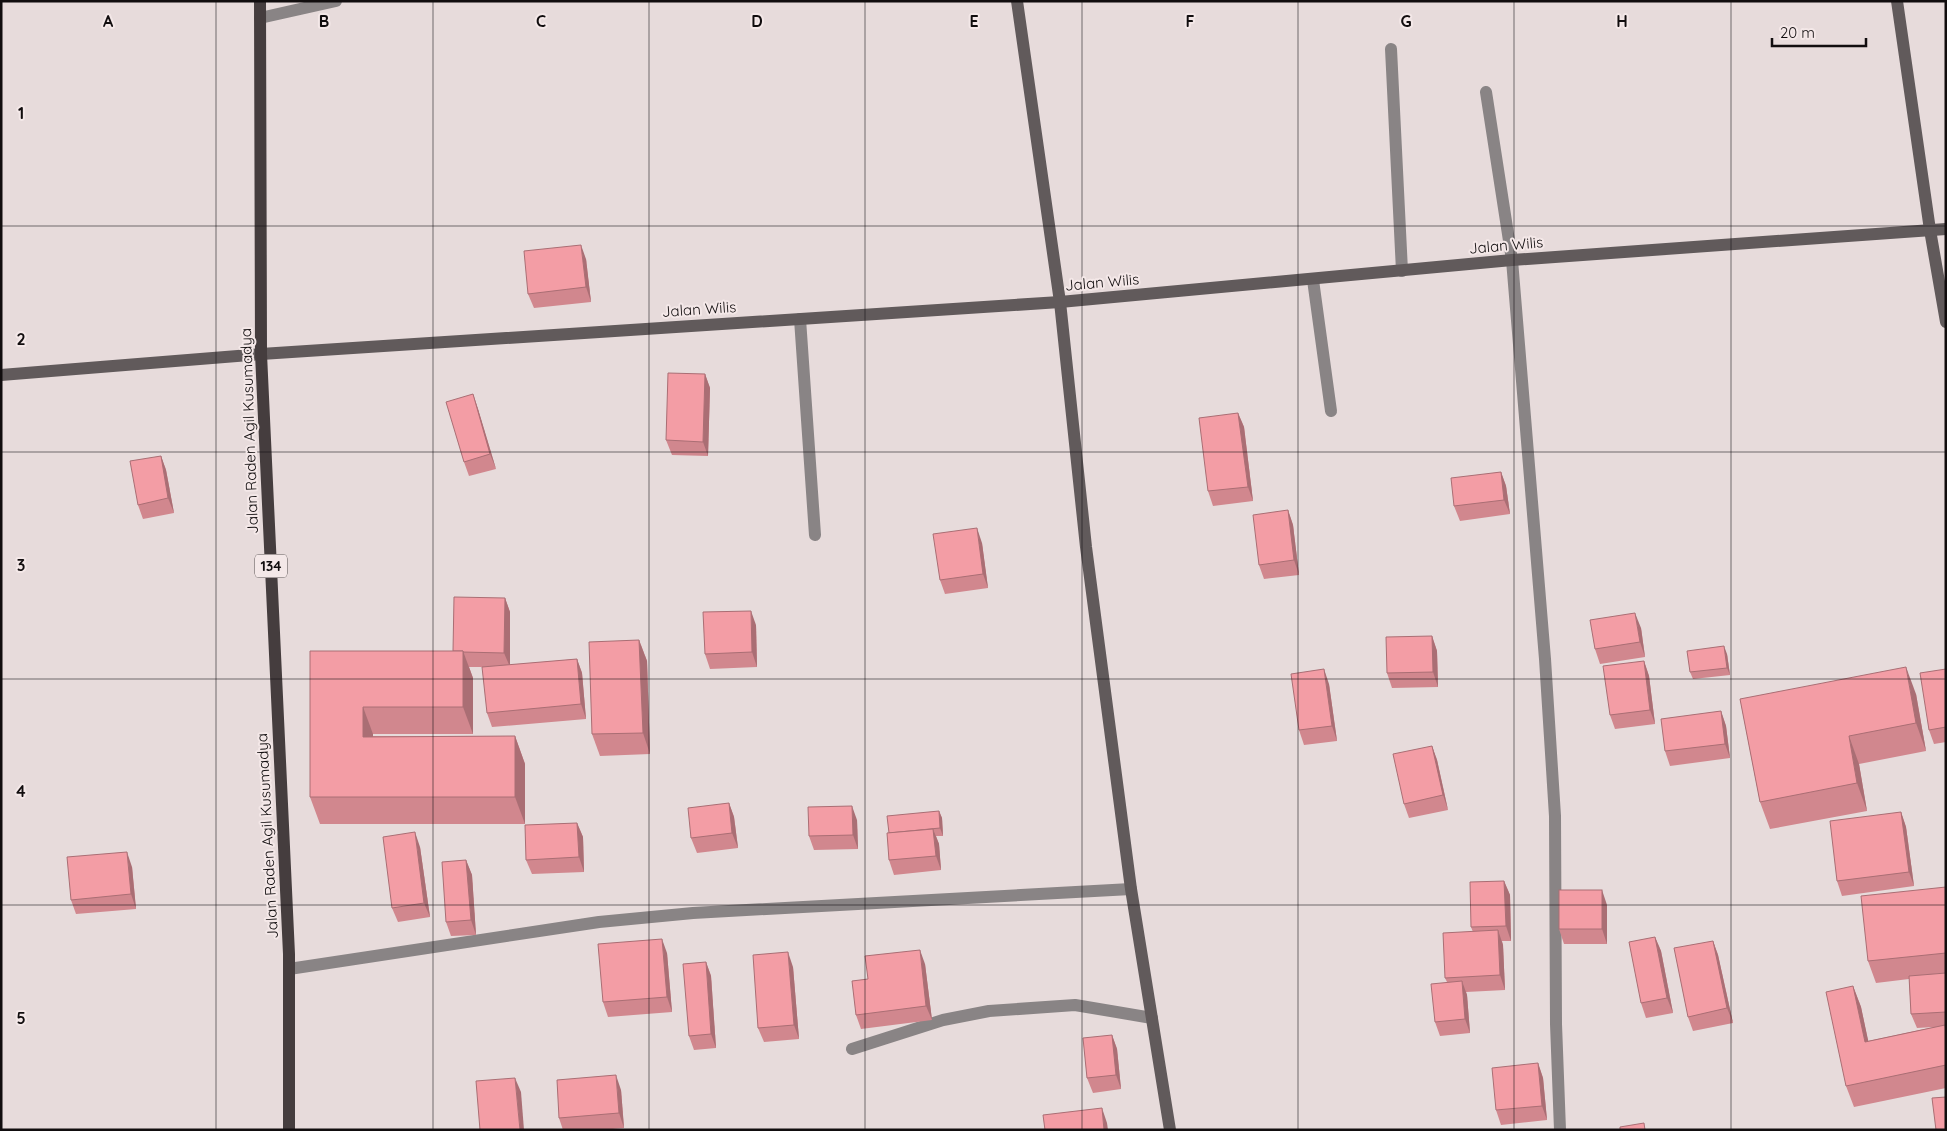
<svg xmlns="http://www.w3.org/2000/svg" width="1947" height="1131" font-family="Quicksand,sans-serif">
<style>
.lines{fill:none;stroke-linecap:round;stroke-linejoin:round}
.minor{stroke:#898485;stroke-width:12}
.secondary{stroke:#615a5b;stroke-width:12}
.primary{stroke:#453d3e;stroke-width:12}
.wall{fill:#d1878e}
.shaded-wall{fill:#aa6e74}
.building{fill:#f39da5;stroke:#aa6e74}
.grid{fill:none;stroke:#110d0e;stroke-width:1;stroke-opacity:0.55}
.labels{text-anchor:middle;dominant-baseline:central;stroke-width:4;stroke-linejoin:round;paint-order:stroke}
.shield{fill:#f4e8e8;stroke:#554f4f;stroke-width:1}
.shield-label{font-size:14px;font-weight:bold;fill:#110d0e}
.street-label{font-size:15px;fill:#110d0e;stroke:#f4e8e8}
.grid-label{font-size:16px;text-anchor:middle;font-weight:bold;fill:#110d0e;stroke:#f4e8e8;stroke-width:4;stroke-linejoin:round;paint-order:stroke}
</style>
<rect width="100%" height="100%" fill="#e7dbdb"/>
<g class="lines">
<!-- minor -->
<g class="minor">
<polyline points="260,18 336,1"/>
<polyline points="1391,49 1402,271"/>
<polyline points="1486,92 1512,260 1545,659 1555,816 1556,1024 1560,1130"/>
<polyline points="1313,280 1331,411"/>
<polyline points="800,319 815,535"/>
<polyline points="289,969 599,922 693,913 1131,889"/>
<polyline points="852,1049 943,1020 989,1011 1075,1005 1152,1018"/>
</g>
<!-- secondary -->
<g class="secondary">
<polyline points="1017,1 1060,302 1086,547 1131,889 1170,1130"/>
<polyline points="1897,1 1930,230 1946,322"/>
<polyline points="1,375 261,354 1060,302 1512,260 1946,229"/>
</g>
<!-- primary -->
<polyline class="primary" points="260,1 261,354 289,954 289,1130"/>
</g>
<!-- wall -->
<g class="wall">
<polygon points="586,259 591,302 534,308 528,294"/>
<polygon points="705,374 710,388 708,456 672,455 666,440"/>
<polygon points="473,394 478,409 496,469 469,476 464,462"/>
<polygon points="1238,413 1244,427 1253,501 1213,506 1208,491"/>
<polygon points="161,456 166,470 174,513 143,519 138,505"/>
<polygon points="1501,472 1506,486 1510,514 1460,521 1454,506"/>
<polygon points="1288,510 1293,525 1299,575 1264,579 1259,565"/>
<polygon points="982,543 988,588 945,594 940,580"/>
<polygon points="505,598 510,612 510,665 577,659 582,673 586,719 492,727 487,713 487,667 469,667 473,678 473,734 373,734 373,736 515,736 525,764 525,824 320,824 310,797 310,651 453,651"/>
<polygon points="756,625 757,667 710,669 705,654"/>
<polygon points="1641,628 1645,657 1600,664 1595,649"/>
<polygon points="1432,636 1437,651 1438,687 1392,688 1387,673"/>
<polygon points="639,640 647,661 650,754 600,756 592,734"/>
<polygon points="1727,654 1730,675 1693,679 1690,672"/>
<polygon points="1644,661 1649,676 1655,724 1615,729 1610,715"/>
<polygon points="1946,669 1946,742 1934,744 1929,730"/>
<polygon points="1329,684 1337,741 1304,745 1299,730"/>
<polygon points="1916,694 1926,751 1859,764 1867,811 1770,829 1760,802 1740,699"/>
<polygon points="1721,711 1726,726 1730,758 1670,766 1665,751"/>
<polygon points="1432,746 1437,760 1448,810 1409,818 1404,804"/>
<polygon points="729,803 734,817 738,848 697,853 691,838"/>
<polygon points="939,811 942,818 943,836 936,836 939,844 941,870 894,875 889,860 889,833"/>
<polygon points="1901,812 1906,827 1914,886 1842,896 1837,881"/>
<polygon points="857,820 858,849 814,850 809,836"/>
<polygon points="577,823 583,837 584,872 532,874 526,860"/>
<polygon points="420,847 430,917 398,922 392,908"/>
<polygon points="466,860 472,875 476,935 451,936 446,922"/>
<polygon points="132,867 136,909 76,914 71,900"/>
<polygon points="1504,881 1510,895 1511,941 1502,941 1503,945 1505,990 1466,992 1467,995 1470,1033 1440,1036 1435,1022 1447,982 1445,978 1473,932 1471,927"/>
<polygon points="1946,887 1946,1088 1854,1107 1846,1086 1853,986 1861,1007 1868,1041 1934,1027 1917,1028 1911,1014 1909,979 1876,983 1868,961"/>
<polygon points="1607,905 1607,944 1564,944 1559,929"/>
<polygon points="1655,937 1661,951 1673,1013 1646,1018 1641,1003"/>
<polygon points="1713,941 1718,955 1733,1023 1693,1031 1688,1017"/>
<polygon points="667,953 672,1012 608,1017 603,1002"/>
<polygon points="706,962 711,976 716,1048 694,1050 689,1036"/>
<polygon points="925,964 932,1020 861,1029 856,1015"/>
<polygon points="793,967 799,1039 764,1042 758,1028"/>
<polygon points="1112,1035 1117,1049 1121,1089 1093,1093 1087,1078"/>
<polygon points="1538,1063 1543,1078 1547,1120 1501,1125 1496,1110"/>
<polygon points="621,1090 624,1128 601,1130 563,1130 559,1118"/>
</g>
<!-- shaded-wall -->
<g class="shaded-wall">
<polygon points="581,245 586,259 591,302 586,287"/>
<polygon points="705,374 710,388 708,456 703,442"/>
<polygon points="473,394 478,409 496,469 490,454"/>
<polygon points="1238,413 1244,427 1253,501 1248,487"/>
<polygon points="161,456 166,470 174,513 168,498"/>
<polygon points="1501,472 1506,486 1510,514 1504,500"/>
<polygon points="1288,510 1293,525 1299,575 1294,560"/>
<polygon points="977,528 982,543 988,588 983,574"/>
<polygon points="505,598 510,612 510,667 504,653"/>
<polygon points="751,611 756,625 757,667 752,652"/>
<polygon points="1635,613 1641,628 1645,657 1640,642"/>
<polygon points="1432,636 1437,651 1438,687 1433,672"/>
<polygon points="639,640 647,661 650,754 643,733"/>
<polygon points="1724,646 1727,654 1730,675 1727,668"/>
<polygon points="463,651 473,678 473,734 463,707"/>
<polygon points="577,659 582,673 586,719 581,704"/>
<polygon points="1644,661 1649,676 1655,724 1650,710"/>
<polygon points="1906,667 1916,694 1926,751 1916,723"/>
<polygon points="1324,669 1329,684 1337,741 1332,726"/>
<polygon points="363,707 373,734 373,764 363,737"/>
<polygon points="1721,711 1726,726 1730,758 1725,744"/>
<polygon points="515,736 525,764 525,824 515,797"/>
<polygon points="1849,736 1859,764 1867,811 1857,783"/>
<polygon points="1432,746 1437,760 1448,810 1443,795"/>
<polygon points="729,803 734,817 738,848 732,833"/>
<polygon points="852,806 857,820 858,849 853,835"/>
<polygon points="939,811 942,818 943,836 940,828"/>
<polygon points="1901,812 1906,827 1914,886 1909,872"/>
<polygon points="577,823 583,837 584,872 579,857"/>
<polygon points="933,829 939,844 941,870 936,856"/>
<polygon points="415,832 420,847 430,917 424,903"/>
<polygon points="127,852 132,867 136,909 131,894"/>
<polygon points="466,860 472,875 476,935 471,920"/>
<polygon points="1504,881 1510,895 1511,941 1506,926"/>
<polygon points="1602,890 1607,905 1607,944 1602,929"/>
<polygon points="1498,930 1503,945 1505,990 1500,975"/>
<polygon points="1655,937 1661,951 1673,1013 1667,998"/>
<polygon points="662,939 667,953 672,1012 667,997"/>
<polygon points="1713,941 1718,955 1733,1023 1727,1008"/>
<polygon points="920,950 925,964 932,1020 926,1006"/>
<polygon points="788,952 793,967 799,1039 794,1025"/>
<polygon points="706,962 711,976 716,1048 711,1034"/>
<polygon points="1462,981 1467,995 1470,1033 1465,1019"/>
<polygon points="1853,986 1861,1007 1873,1063 1865,1042"/>
<polygon points="1112,1035 1117,1049 1121,1089 1116,1075"/>
<polygon points="1538,1063 1543,1078 1547,1120 1542,1106"/>
<polygon points="616,1075 621,1090 624,1128 619,1113"/>
<polygon points="515,1078 521,1092 524,1130 520,1130"/>
<polygon points="1102,1108 1107,1123 1108,1130 1104,1130"/>
</g>
<!-- building -->
<g class="building">
<polygon points="581,245 586,287 528,294 524,251"/>
<polygon points="668,373 705,374 703,442 666,440"/>
<polygon points="473,394 490,454 464,462 446,402"/>
<polygon points="1238,413 1248,487 1208,491 1199,418"/>
<polygon points="161,456 168,498 138,505 130,461"/>
<polygon points="1501,472 1504,500 1454,506 1451,478"/>
<polygon points="1288,510 1294,560 1259,565 1253,515"/>
<polygon points="977,528 983,574 940,580 933,534"/>
<polygon points="454,597 505,598 504,653 463,652 463,651 453,651"/>
<polygon points="751,611 752,652 705,654 703,612"/>
<polygon points="1635,613 1640,642 1595,649 1590,620"/>
<polygon points="1432,636 1433,672 1387,673 1386,637"/>
<polygon points="639,640 643,733 592,734 589,642"/>
<polygon points="1724,646 1727,668 1690,672 1687,651"/>
<polygon points="310,651 463,651 463,707 363,707 363,737 515,736 515,797 310,797"/>
<polygon points="577,659 581,704 487,713 482,667"/>
<polygon points="1644,661 1650,710 1610,715 1603,666"/>
<polygon points="1906,667 1916,723 1849,736 1857,783 1760,802 1740,699"/>
<polygon points="1324,669 1332,726 1299,730 1291,674"/>
<polygon points="1946,669 1946,727 1929,730 1920,673"/>
<polygon points="1721,711 1725,744 1665,751 1661,719"/>
<polygon points="1432,746 1443,795 1404,804 1393,754"/>
<polygon points="729,803 732,833 691,838 688,808"/>
<polygon points="852,806 853,835 809,836 808,807"/>
<polygon points="939,811 940,828 889,833 887,816"/>
<polygon points="1901,812 1909,872 1837,881 1830,821"/>
<polygon points="577,823 579,857 526,860 525,825"/>
<polygon points="933,829 936,856 889,860 887,833"/>
<polygon points="415,832 424,903 392,908 383,837"/>
<polygon points="127,852 131,894 71,900 67,857"/>
<polygon points="466,860 471,920 446,922 442,862"/>
<polygon points="1504,881 1506,926 1471,927 1470,882"/>
<polygon points="1946,887 1946,953 1868,961 1861,896"/>
<rect x="1559" y="890" width="43" height="39"/>
<polygon points="1498,930 1500,975 1445,978 1443,933"/>
<polygon points="1655,937 1667,998 1641,1003 1629,942"/>
<polygon points="662,939 667,997 603,1002 598,944"/>
<polygon points="1713,941 1727,1008 1688,1017 1674,948"/>
<polygon points="920,950 926,1006 856,1015 852,981 868,979 865,956"/>
<polygon points="788,952 794,1025 758,1028 753,955"/>
<polygon points="706,962 711,1034 689,1036 683,964"/>
<polygon points="1946,973 1946,1012 1911,1014 1909,976"/>
<polygon points="1462,981 1465,1019 1435,1022 1431,984"/>
<polygon points="1853,986 1865,1042 1945,1025 1946,1031 1946,1065 1846,1086 1826,992"/>
<polygon points="1112,1035 1116,1075 1087,1078 1083,1038"/>
<polygon points="1538,1063 1542,1106 1496,1110 1492,1068"/>
<polygon points="616,1075 619,1113 559,1118 557,1080"/>
<polygon points="515,1078 520,1130 480,1130 476,1081"/>
<polygon points="1946,1097 1946,1130 1936,1130 1932,1098"/>
<polygon points="1102,1108 1104,1130 1045,1130 1043,1115"/>
<polygon points="1644,1123 1645,1130 1620,1130 1620,1127"/>
</g>
<!-- grid -->
<path class="grid" d="M216 1V1130M433 1V1130M649 1V1130M865 1V1130M1082 1V1130M1298 1V1130M1514 1V1130M1731 1V1130M1 226H1946M1 452H1946M1 679H1946M1 905H1946"/>
<g class="labels">
<!-- shield labels -->
<rect class="shield" x="255" y="554.5" width="32" height="23" rx="4"/>
<g class="shield-label">
<text x="271" y="566">134</text>
</g>
<!-- street labels -->
<g class="street-label">
<text transform="translate(1506 245) rotate(-5)">Jalan Wilis</text>
<text transform="translate(1102 282) rotate(-5)">Jalan Wilis</text>
<text transform="translate(699 309) rotate(-4)">Jalan Wilis</text>
<text transform="translate(249 431) rotate(-92)">Jalan Raden Agil Kusumadya</text>
<text transform="translate(267 836) rotate(-93)">Jalan Raden Agil Kusumadya</text>
</g>
</g>
<g class="grid-label">
<text x="108" y="27">A</text>
<text x="324" y="27">B</text>
<text x="541" y="27">C</text>
<text x="757" y="27">D</text>
<text x="974" y="27">E</text>
<text x="1190" y="27">F</text>
<text x="1406" y="27">G</text>
<text x="1622" y="27">H</text>
<text x="21" y="119">1</text>
<text x="21" y="345">2</text>
<text x="21" y="571">3</text>
<text x="21" y="797">4</text>
<text x="21" y="1024">5</text>
</g>
<!-- border -->
<rect width="1947" height="1131" fill="none" stroke="#110d0e" stroke-width="5"/>
<!-- scale -->
<path d="M1772 38v8h94v-8" fill="none" stroke="#110d0e" stroke-width="2.5"/>
<text x="1780" y="38" font-size="15" fill="#110d0e" stroke="#f4e8e8" stroke-width="4" paint-order="stroke">20 m</text>
</svg>
